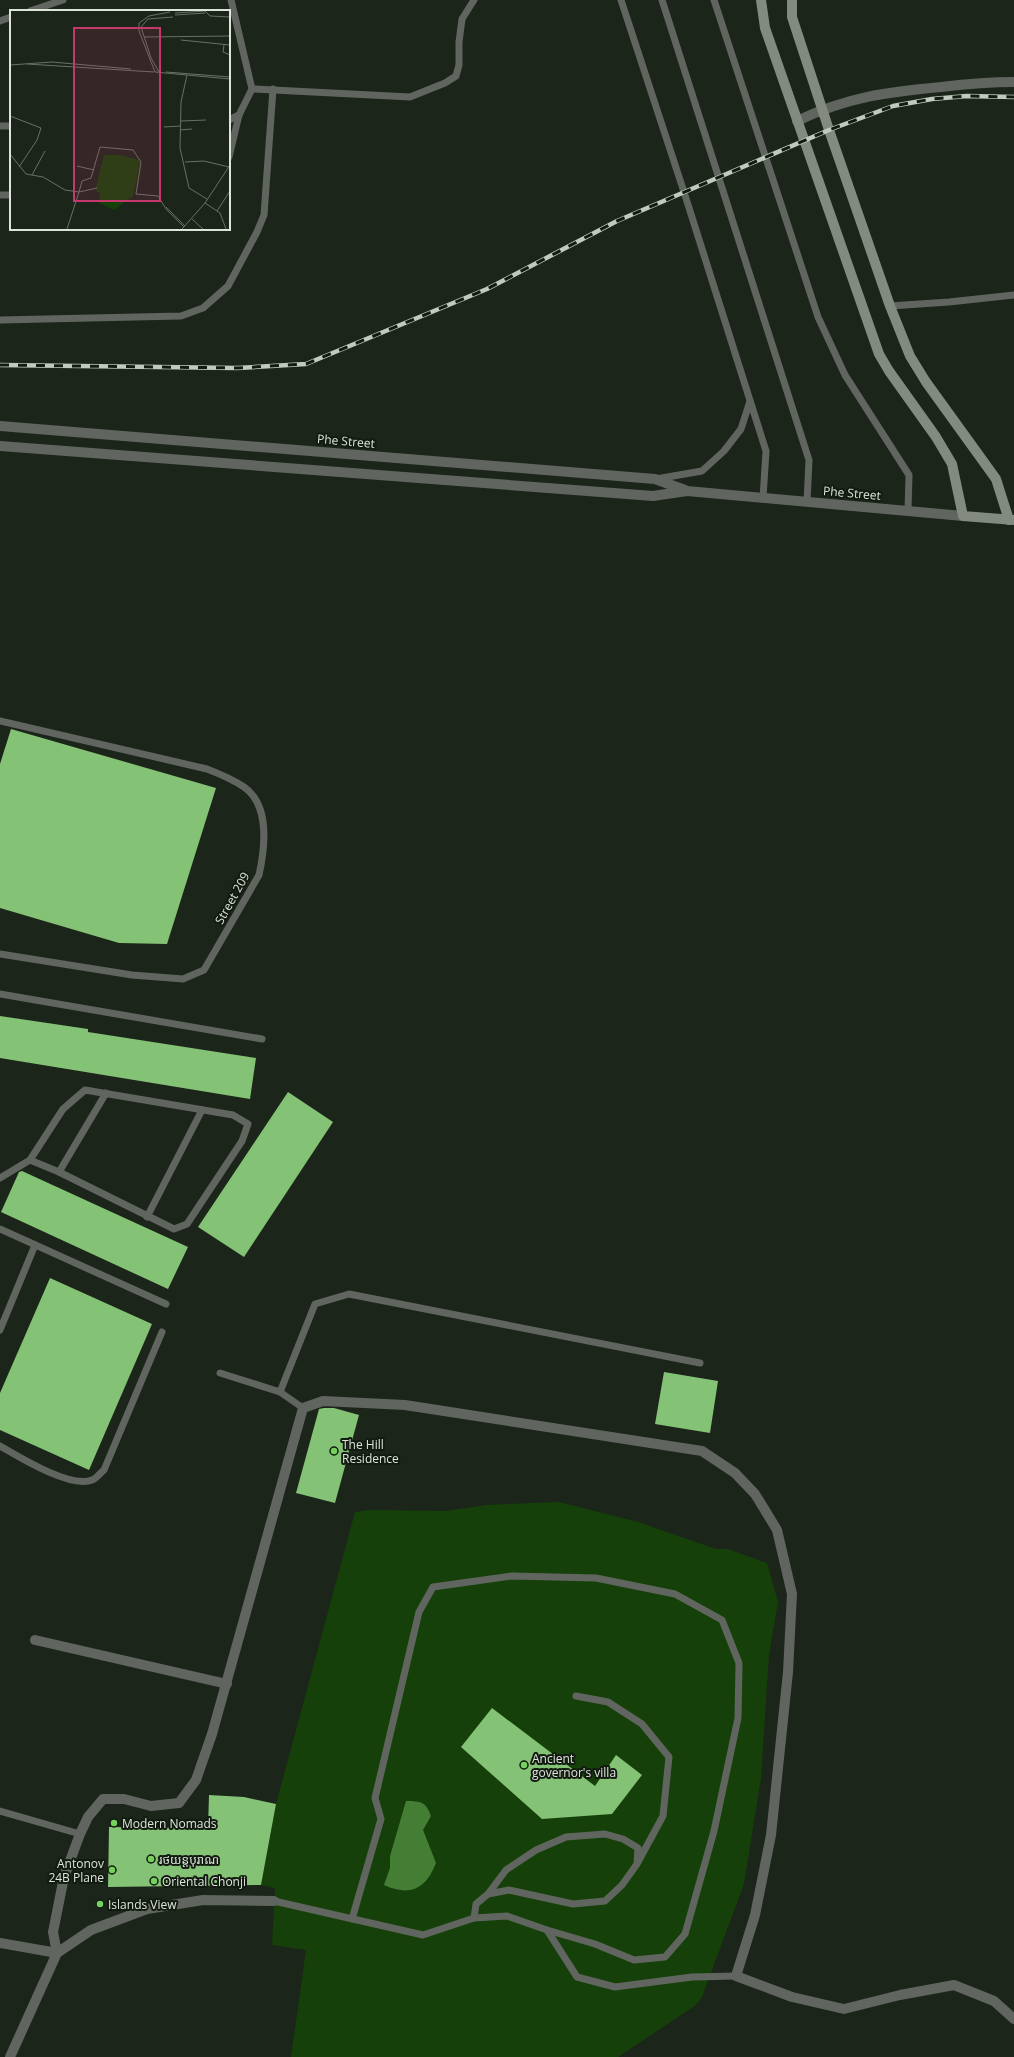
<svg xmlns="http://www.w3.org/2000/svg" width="1014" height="2057" font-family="'Open Sans','Noto Sans Khmer',sans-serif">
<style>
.green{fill:#164009}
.water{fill:#437e34}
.building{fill:#84c275}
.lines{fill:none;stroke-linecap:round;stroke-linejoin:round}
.service{stroke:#60655f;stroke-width:7}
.minor{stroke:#60655f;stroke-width:10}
.tertiary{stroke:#60655f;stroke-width:10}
.secondary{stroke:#838b81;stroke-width:10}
.rail-casing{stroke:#c2c9c0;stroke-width:4.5}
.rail{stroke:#121b10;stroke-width:3;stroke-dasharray:9;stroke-linecap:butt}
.poi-dot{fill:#74d25c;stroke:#121b10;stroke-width:1.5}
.labels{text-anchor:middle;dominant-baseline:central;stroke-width:4;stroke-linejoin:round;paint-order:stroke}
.street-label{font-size:12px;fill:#dee4dc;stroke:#121b10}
.poi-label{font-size:12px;fill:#dee4dc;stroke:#121b10;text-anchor:start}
.inset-road{fill:none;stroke:#697167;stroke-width:1}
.view{fill:#c6376e;fill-opacity:0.15;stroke:#c6376e;stroke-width:2}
.inset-edge{fill:none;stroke:#dee4dc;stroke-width:2}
</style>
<rect width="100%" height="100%" fill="#1b2519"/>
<!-- green -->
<polygon class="green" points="559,1502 638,1522 716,1549 728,1549 767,1563 778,1602 769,1655 761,1778 744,1884 702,1997 696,2005 618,2057 291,2057 306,1950 272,1945 275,1888 261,1885 276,1804 355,1512 370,1510 446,1511 486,1505"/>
<!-- water -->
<path class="water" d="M406 1801C421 1801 426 1802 431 1816L423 1830 436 1863C426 1889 410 1897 384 1885L390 1868V1856Z"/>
<!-- building -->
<g class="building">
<polygon points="11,729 216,788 167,944 119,943 0,908 0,764"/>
<polygon points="0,1016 88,1029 88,1032 256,1058 250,1099 0,1058"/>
<polygon points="288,1092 333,1122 244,1257 198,1227"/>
<polygon points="22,1171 188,1247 168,1289 1,1212 19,1172"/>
<polygon points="50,1278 152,1324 89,1470 0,1430 0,1393"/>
<polygon points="664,1372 718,1381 710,1433 655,1424"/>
<polygon points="324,1408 334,1408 359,1415 335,1503 296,1493 319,1409"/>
<polygon points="492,1708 595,1786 616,1755 642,1775 612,1814 542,1819 461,1747"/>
<polygon points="209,1795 244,1797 276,1804 261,1885 108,1887 109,1827 208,1828"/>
</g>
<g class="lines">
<!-- service -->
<g class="service">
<polyline points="621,0 684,192 766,451 763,498"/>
<polyline points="662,0 809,460 807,502"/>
<polyline points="714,0 818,317 845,375 909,475 908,511"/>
<polyline points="30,11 63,0"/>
<polyline points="0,21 11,17"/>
<polyline points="252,89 410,97 445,83 456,76 459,65 459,42 462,19 474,0"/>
<polyline points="229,120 239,115 252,89 231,0"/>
<polyline points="0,126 11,126"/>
<polyline points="229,157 239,115"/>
<polyline points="0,195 11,195"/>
<polyline points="890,306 949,302 1014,295"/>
<polyline points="0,320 181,316 203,308 228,286 257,232 264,215 273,89"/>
<polyline points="656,479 702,471 724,451 741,429 750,401"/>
<path d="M0 721 207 769C220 774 232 779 244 787 270 805 265 848 259 875L204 970 183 979 132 975 0 954"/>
<polyline points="0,994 262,1039"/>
<polyline points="59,1172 106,1093"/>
<polyline points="0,1178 30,1160 63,1109 85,1090 233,1115 248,1124 242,1141 187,1224 174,1229 59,1172 30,1160"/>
<polyline points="147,1217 202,1110"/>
<polyline points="0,1229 166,1304"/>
<polyline points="0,1330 35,1245"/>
<polyline points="220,1373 280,1392 303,1408"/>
<polyline points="280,1392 315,1304 349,1294 700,1363"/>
<path d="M0 1446C19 1457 71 1489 92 1480 96 1479 100 1473 104 1470L162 1332"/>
<polyline points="576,1696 608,1702 642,1724 669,1757 663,1816 638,1862"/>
<polyline points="0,1811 80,1834"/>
<polyline points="274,1901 423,1935 474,1918 507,1916 547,1930 577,1977 615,1987 692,1977 736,1976"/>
<polyline points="474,1918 476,1904 488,1894 509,1890 573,1904 605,1901 622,1885 637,1864 638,1848 623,1839 605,1834 566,1837 536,1850 506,1870 488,1894"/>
<polyline points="352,1919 381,1819 375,1798 419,1612 433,1587 512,1576 596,1578 675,1594 722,1620 739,1663 738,1718 714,1831 685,1934 665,1957 634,1960 595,1944 547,1930"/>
</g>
<!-- minor -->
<g class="minor">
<path d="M797 121C847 97 887 92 941 87 966 84 990 82 1014 82"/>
<polyline points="35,1640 227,1684"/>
<polyline points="0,1943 57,1953 53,1932 64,1877 80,1834 88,1817 103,1799 124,1799 151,1806 179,1803 196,1780 212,1734 303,1408 323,1401 405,1405 702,1451 735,1473 755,1494 777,1530 792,1594 788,1672 771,1835 755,1915 736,1976 792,1997 844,2009 900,1995 954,1985 994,2001 1014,2019"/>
<polyline points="10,2057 57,1953 91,1930 147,1909 203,1900 274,1901"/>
</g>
<!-- tertiary -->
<g class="tertiary">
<polyline points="0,426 655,479 685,490"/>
<polyline points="0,446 653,496 687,491 963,516"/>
</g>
<!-- secondary -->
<g class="secondary">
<polyline points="761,0 765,28 879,354 889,371 936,437 952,464 963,516 1014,520"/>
<polyline points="792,0 792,17 829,130 890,306 910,356 926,382 996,479 1009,520"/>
</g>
<!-- rail casing -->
<g class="rail-casing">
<polyline id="rail" points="0,365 237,368 306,364 487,289 617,221 829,130 893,106 932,99 967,96 1014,97"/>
</g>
<!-- rail -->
<use href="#rail" class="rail"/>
</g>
<!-- markers -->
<g class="poi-dot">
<circle cx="334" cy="1451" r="4"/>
<circle cx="524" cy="1765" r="4"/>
<circle cx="114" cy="1823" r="4"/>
<circle cx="151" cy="1859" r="4"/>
<circle cx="112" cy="1870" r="4"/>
<circle cx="154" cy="1881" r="4"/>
<circle cx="100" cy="1904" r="4"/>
</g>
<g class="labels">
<!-- street labels -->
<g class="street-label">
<text transform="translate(346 441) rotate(5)">Phe Street</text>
<text transform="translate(852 493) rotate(5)">Phe Street</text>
<text transform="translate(232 898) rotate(-61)">Street 209</text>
</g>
<!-- poi labels -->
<g class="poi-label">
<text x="342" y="1444">The Hill<tspan x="342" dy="14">Residence</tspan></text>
<text x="532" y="1758">Ancient<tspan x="532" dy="14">governor's villa</tspan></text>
<text x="122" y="1823">Modern Nomads</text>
<text x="159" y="1859">រថយន្តបុរាណ</text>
<text x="104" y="1863" text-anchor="end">Antonov<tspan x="104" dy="14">24B Plane</tspan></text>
<text x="162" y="1881">Oriental Chonji</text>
<text x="108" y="1904">Islands View</text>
</g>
</g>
<!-- overview -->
<g transform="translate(10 10)">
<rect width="220" height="220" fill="#1b2519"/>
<path d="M94 145H111L129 150 130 153 123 186 104 200 89 193 90 182H87L86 177Z" fill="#164009"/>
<path class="inset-road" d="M160 2 139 6 129 13V21L145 62 220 69M165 3 195 1 200 6 220 7M165 5 195 3M134 27 220 26M171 30 220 35M214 35 213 42 220 45M17 54 144 62M0 55 42 52 121 59M149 62 141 48 131 17 138 9 163 7M156 62 220 67M177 65 171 92 170 138 179 178 197 189M0 106 31 118 27 130 9 157M171 111 196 110M154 117 170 116M170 120 182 119M0 144 16 164 33 167 55 180 69 182 72 171 81 168 90 137 123 140 131 152 126 184 148 186 156 199 174 217M175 152 194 151 219 157M67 156 84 160M22 165 35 141M195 193 210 203 216 219M156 197 175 216M207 201 220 181M182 209 193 219M57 219 69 182 87 178M172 219 195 193 220 155"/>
<path class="view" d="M64 18H150V191H64Z"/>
<rect width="220" height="220" class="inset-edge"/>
</g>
</svg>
